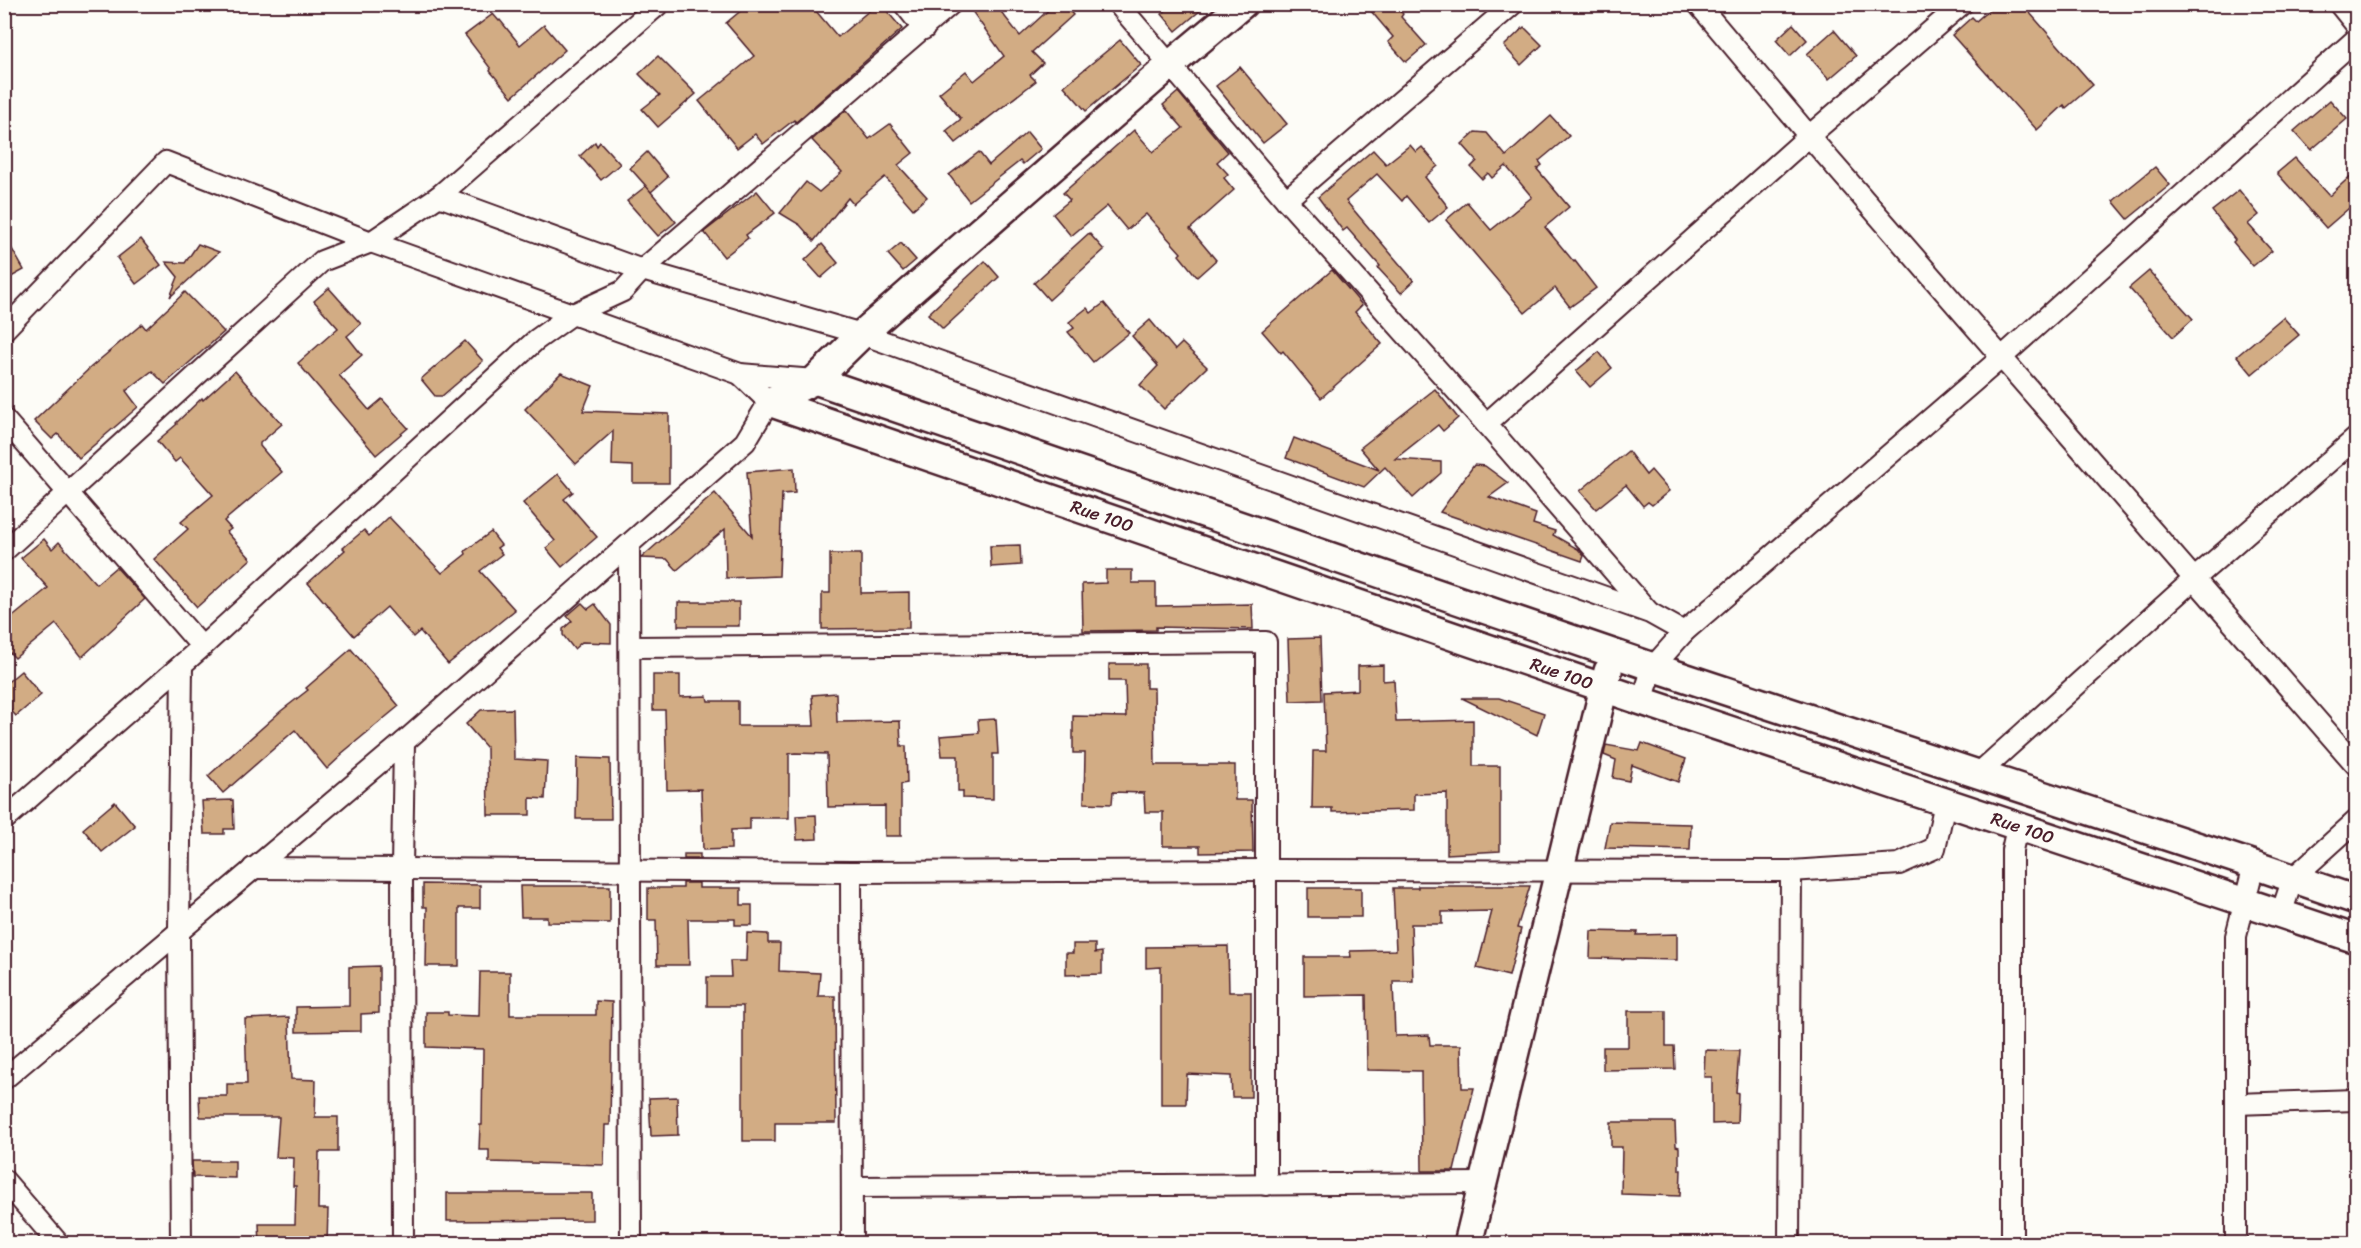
<svg xmlns="http://www.w3.org/2000/svg" width="2361" height="1248" font-family="Sriracha,sans-serif">
<style>
.building{fill:#d2ac84;stroke:#4a1f2b;stroke-width:1.5}
.lines{fill:none;stroke-linecap:round;stroke-linejoin:round}
.street-casing{stroke:#4a1f2b;stroke-width:24}
.secondary-casing{stroke:#4a1f2b;stroke-width:32}
.street{stroke:#fdfcf7;stroke-width:20}
.secondary{stroke:#fdfcf7;stroke-width:27}
.labels{text-anchor:middle;dominant-baseline:central;stroke-width:6;stroke-linejoin:round;paint-order:stroke}
.street-label{font-size:18px;fill:#4a1f2b;stroke:#fdfcf7}
</style>
<rect width="100%" height="100%" fill="#fdfcf7"/>
<filter id="ink" filterUnits="userSpaceOnUse"><feTurbulence type="fractalNoise" baseFrequency=".0167" numOctaves="2"/><feDisplacementMap in="SourceGraphic" scale="12" xChannelSelector="R" yChannelSelector="G"/><feConvolveMatrix kernelMatrix="1 2 1 2 8 2 1 2 1" color-interpolation-filters="sRGB"/></filter>
<g filter="url(#ink)">
<!-- building -->
<g class="building">
<polygon points="749,4 810,4 838,37 877,4 881,4 902,29 796,122 794,120 763,144 755,134 737,148 699,101 754,56 726,23"/>
<polygon points="967,4 995,4 1020,36 1055,4 1064,4 1073,15 1032,52 1043,63 1030,75 1036,81 956,143 946,131 961,119 939,93 966,71 974,81 1004,56"/>
<polygon points="1173,4 1208,4 1176,31 1162,14"/>
<polygon points="1365,4 1395,4 1403,14 1401,17 1426,45 1406,62 1388,42 1393,37"/>
<polygon points="1996,4 2022,4 2093,85 2066,108 2064,105 2037,130 1952,35 1972,17 1976,21"/>
<polygon points="493,14 499,21 500,20 520,45 544,25 565,50 512,97 490,71 491,69 465,35"/>
<polygon points="1793,24 1807,40 1790,56 1776,40"/>
<polygon points="1524,27 1542,45 1521,65 1504,46"/>
<polygon points="1834,30 1856,56 1829,79 1807,54"/>
<polygon points="1120,40 1141,65 1086,111 1064,86"/>
<polygon points="658,56 696,94 658,127 642,109 660,95 639,74"/>
<polygon points="1240,67 1287,124 1263,143 1216,86"/>
<polygon points="1178,92 1228,152 1217,162 1228,174 1224,178 1234,190 1190,229 1216,260 1197,277 1179,255 1181,253 1146,214 1127,230 1107,206 1071,236 1053,214 1070,200 1063,193 1134,130 1153,152 1183,128 1163,105"/>
<polygon points="2330,100 2347,119 2311,150 2294,131"/>
<polygon points="846,110 869,139 890,124 913,153 898,165 927,197 913,209 885,177 853,204 848,198 814,241 800,225 780,213 806,182 819,192 842,172 812,140"/>
<polygon points="1551,116 1569,136 1539,161 1542,165 1537,169 1569,207 1545,227 1574,262 1575,261 1596,288 1570,307 1555,288 1525,313 1446,220 1467,202 1491,230 1532,197 1506,166 1492,178 1488,173 1482,179 1471,167 1477,161 1462,144 1475,132 1487,133 1506,156"/>
<polygon points="1027,132 1041,149 1023,164 1020,161 969,201 949,175 979,152 989,165"/>
<polygon points="595,142 597,146 600,142 620,164 601,180 580,156"/>
<polygon points="1410,145 1416,152 1422,147 1438,166 1425,177 1448,207 1429,223 1406,196 1402,201 1377,174 1346,201 1414,281 1401,293 1378,268 1380,266 1347,228 1343,231 1318,197 1373,150 1386,164"/>
<polygon points="647,152 668,177 651,192 646,186 676,222 658,236 627,201 646,186 630,168"/>
<polygon points="2295,158 2329,196 2356,171 2356,202 2326,228 2277,173"/>
<polygon points="2155,167 2170,185 2128,219 2113,201"/>
<polygon points="2239,190 2259,215 2248,224 2272,251 2253,266 2233,242 2235,240 2212,211"/>
<polygon points="757,191 775,213 746,235 748,238 724,257 704,232"/>
<polygon points="1089,233 1104,250 1049,300 1034,283"/>
<polygon points="4,235 24,270 4,281"/>
<polygon points="141,239 161,265 136,284 117,258"/>
<polygon points="901,243 916,260 903,271 888,254"/>
<polygon points="198,244 219,252 170,297 178,277 166,262 185,263"/>
<polygon points="822,244 838,263 821,278 805,260"/>
<polygon points="985,261 999,277 943,329 928,314"/>
<polygon points="1332,270 1362,305 1355,312 1382,344 1321,398 1283,351 1281,353 1262,331"/>
<polygon points="2149,271 2193,319 2173,337 2129,288"/>
<polygon points="329,288 361,324 347,336 362,355 339,375 369,410 382,399 408,428 376,455 298,363 338,328 314,301"/>
<polygon points="185,292 224,332 165,384 152,371 126,391 138,407 79,458 58,434 52,439 34,421 91,367 142,324 146,329"/>
<polygon points="1104,303 1129,333 1093,362 1068,332 1074,328 1069,322 1087,308 1091,313"/>
<polygon points="2283,317 2299,335 2252,374 2237,356"/>
<polygon points="1150,320 1175,350 1182,343 1207,367 1164,409 1140,385 1158,366 1132,336"/>
<polygon points="465,341 483,361 442,396 435,396 421,379"/>
<polygon points="1599,352 1612,368 1590,387 1576,371"/>
<polygon points="235,371 282,424 260,443 260,446 282,472 224,521 231,529 227,532 251,559 197,607 154,559 188,529 181,522 213,495 180,458 175,462 157,441 177,424 176,423 202,398 203,400"/>
<polygon points="561,373 593,386 583,411 669,414 669,483 633,483 633,466 612,465 613,431 576,464 525,409"/>
<polygon points="1435,389 1458,418 1443,431 1438,425 1395,459 1441,462 1441,473 1413,498 1385,467 1364,487 1286,458 1294,438 1379,470 1360,448"/>
<polygon points="1628,451 1646,475 1651,470 1669,491 1652,505 1648,502 1643,506 1626,485 1596,509 1580,491"/>
<polygon points="1474,465 1485,466 1508,483 1489,497 1536,514 1533,524 1555,531 1553,535 1578,549 1584,556 1582,561 1440,512"/>
<polygon points="794,468 795,493 782,494 779,576 726,578 725,529 677,570 667,559 641,558 715,493 752,536 747,472"/>
<polygon points="558,474 573,492 564,499 597,537 562,567 546,548 555,541 523,503"/>
<polygon points="389,517 442,573 466,554 465,551 491,532 501,545 497,548 502,554 480,571 515,610 448,664 420,631 413,637 387,607 354,636 308,583 345,550 343,548 364,530 369,536"/>
<polygon points="44,539 52,549 59,542 96,584 116,567 145,599 82,657 56,624 15,658 4,647 4,624 48,588 21,558"/>
<polygon points="1020,545 1021,565 991,567 990,546"/>
<polygon points="830,554 861,554 861,593 909,592 909,628 822,629 822,593 830,593"/>
<polygon points="1106,570 1132,570 1132,583 1156,583 1156,606 1252,604 1253,629 1156,627 1156,630 1083,631 1082,584 1106,583"/>
<rect x="678" y="602" width="61" height="24"/>
<polygon points="582,603 588,609 595,604 611,625 611,643 582,642 574,649 563,635 563,629 572,621 567,616"/>
<polygon points="1320,638 1322,700 1290,701 1288,639"/>
<polygon points="351,649 399,706 341,754 342,755 327,769 295,730 223,793 208,776 281,711 308,690 306,688"/>
<polygon points="1109,664 1146,664 1146,688 1154,688 1155,765 1235,765 1235,800 1252,800 1253,852 1200,853 1200,846 1163,846 1163,812 1145,812 1144,793 1113,792 1112,804 1084,803 1085,753 1073,753 1073,716 1126,717 1125,681 1109,681"/>
<polygon points="1383,665 1383,681 1394,680 1396,722 1473,720 1473,766 1500,766 1500,851 1447,854 1447,793 1414,794 1414,810 1332,812 1332,808 1312,808 1313,751 1326,751 1324,692 1358,690 1358,666"/>
<polygon points="21,671 41,695 16,716 4,703 4,685"/>
<polygon points="653,675 680,675 680,697 707,696 708,701 738,701 738,726 814,726 812,695 836,693 837,722 900,721 901,746 906,746 907,783 901,784 901,836 885,836 885,806 828,807 827,754 795,753 789,754 789,818 750,818 750,829 731,830 731,849 703,850 701,789 667,790 665,710 653,710"/>
<polygon points="1462,698 1499,698 1544,713 1537,735"/>
<polygon points="513,709 514,759 547,761 545,799 530,798 530,815 488,815 487,748 466,724 481,710"/>
<polygon points="996,719 998,754 993,754 993,799 963,798 963,791 958,791 958,756 942,756 940,736 979,733 978,720"/>
<polygon points="1642,743 1686,759 1678,782 1632,765 1629,781 1613,778 1616,760 1604,755 1606,745 1639,751"/>
<polygon points="577,758 610,759 611,819 576,819"/>
<polygon points="233,800 234,829 224,829 224,834 204,834 202,801"/>
<polygon points="115,802 135,826 102,852 83,829"/>
<polygon points="816,815 817,839 797,840 796,816"/>
<polygon points="1610,822 1691,824 1690,850 1605,848"/>
<rect x="684" y="854" width="16" height="5"/>
<polygon points="683,883 699,883 699,888 741,888 741,905 752,905 752,925 735,925 735,919 688,919 689,965 657,965 656,920 648,920 648,888 683,888"/>
<polygon points="423,884 480,885 480,908 459,908 459,966 426,966 427,907 423,907"/>
<polygon points="520,886 610,886 610,923 547,922 547,917 521,917"/>
<polygon points="1418,886 1530,886 1517,928 1521,929 1509,976 1477,968 1492,911 1442,912 1442,924 1411,924 1413,981 1393,981 1395,1036 1429,1035 1430,1045 1461,1045 1462,1088 1474,1088 1454,1171 1422,1171 1421,1071 1367,1070 1366,995 1304,996 1304,957 1351,957 1350,951 1396,950 1393,888 1418,888"/>
<rect x="1308" y="888" width="53" height="29"/>
<polygon points="1591,931 1638,932 1637,935 1677,934 1677,960 1590,958"/>
<polygon points="747,933 768,934 768,943 780,943 779,971 820,973 818,996 835,996 836,1123 775,1123 775,1141 743,1141 743,1006 707,1006 707,977 731,977 730,961 746,961"/>
<polygon points="1073,944 1095,944 1095,953 1102,952 1102,974 1066,975 1066,953 1073,953"/>
<polygon points="1228,946 1229,992 1251,992 1251,1097 1232,1097 1231,1076 1187,1074 1186,1104 1161,1104 1161,967 1146,968 1146,947"/>
<polygon points="379,966 379,1013 361,1014 361,1031 296,1032 296,1007 349,1006 349,967"/>
<polygon points="480,972 510,972 510,1015 596,1015 596,1001 612,1002 610,1125 605,1125 604,1165 489,1162 489,1150 479,1150 480,1125 482,1125 483,1049 426,1047 426,1012 448,1012 448,1015 479,1016"/>
<polygon points="1628,1011 1666,1011 1666,1046 1674,1046 1675,1069 1603,1070 1603,1047 1628,1047"/>
<polygon points="289,1017 291,1079 316,1080 315,1117 338,1117 338,1152 319,1152 318,1209 328,1209 327,1244 260,1244 259,1224 295,1224 296,1186 293,1186 294,1158 276,1157 279,1117 200,1117 199,1096 227,1096 227,1084 247,1084 245,1019"/>
<polygon points="1705,1050 1739,1051 1736,1092 1738,1093 1737,1123 1712,1124 1712,1077 1704,1077"/>
<polygon points="677,1097 678,1135 651,1136 649,1098"/>
<polygon points="1611,1122 1675,1122 1676,1146 1679,1147 1679,1170 1681,1170 1680,1196 1621,1194 1622,1147 1611,1147"/>
<polygon points="192,1161 235,1161 235,1178 193,1177"/>
<polygon points="447,1193 592,1193 592,1220 447,1221"/>
</g>
<g class="lines">
<!-- street casing -->
<g class="street-casing">
<g id="street">
<polyline points="904,4 924,29"/>
<polyline points="1118,4 1286,200 1486,424 1648,611"/>
<polyline points="1698,4 1809,136 2356,765"/>
<polyline points="2339,4 2356,25"/>
<polyline points="439,196 642,270 862,334 1650,613 1684,632"/>
<polyline points="1286,200 1513,4"/>
<polyline points="4,330 166,162 371,242 740,374 815,380"/>
<polyline points="4,419 202,647"/>
<polyline points="1486,424 1809,136 1962,4"/>
<polyline points="629,545 631,1244"/>
<polyline points="4,551 322,261 371,242 439,196 659,4"/>
<polyline points="630,647 1266,642 1266,1185"/>
<polyline points="1642,701 1653,667 1684,632 2001,358 2356,39"/>
<polyline points="1979,773 2194,579 2356,438"/>
<polyline points="4,820 202,647 536,340 571,315 623,291 642,270 951,4"/>
<polyline points="253,868 851,872 1267,870 1791,871 1899,864 1935,848 1945,803"/>
<polyline points="851,872 852,1244"/>
<polyline points="2281,914 2293,878 2356,821"/>
<polyline points="4,1079 404,742 745,442 769,402 740,374"/>
<polyline points="2236,1104 2356,1100"/>
<polyline points="4,1180 59,1244"/>
<polyline points="852,1187 1484,1183"/>
<polyline points="181,1244 179,930 182,665"/>
<polyline points="403,1244 402,868 404,742"/>
<polyline points="1789,1244 1791,871"/>
<polyline points="2012,1244 2012,850 2017,828"/>
<polyline points="2236,1244 2236,936 2254,865"/>
</g>
</g>
<!-- secondary casing -->
<g class="secondary-casing">
<g id="secondary">
<polyline points="815,380 1653,667 2254,865 2356,900"/>
<path id="s1" d="M769 402 1642 701 2356 939"/>
<polyline points="769,402 815,380 862,334 1170,65 1243,4"/>
<polyline points="1468,1244 1608,671"/>
</g>
</g>
<!-- street -->
<use href="#street" class="street"/>
<!-- secondary -->
<use href="#secondary" class="secondary"/>
</g>
</g>
<g class="labels">
<!-- street labels -->
<g class="street-label">
<text stroke="none"><textPath href="#s1" startOffset="352">Rue 100</textPath></text>
<text stroke="none"><textPath href="#s1" startOffset="838">Rue 100</textPath></text>
<text stroke="none"><textPath href="#s1" startOffset="1324">Rue 100</textPath></text>
</g>
</g>
<!-- margin -->
<rect width="2361" height="1248" fill="none" stroke="#fdfcf7" stroke-width="24"/>
<rect x="12" y="12" width="2337" height="1224" fill="none" stroke="#4a1f2b" stroke-width="2" filter="url(#ink)"/>
</svg>
